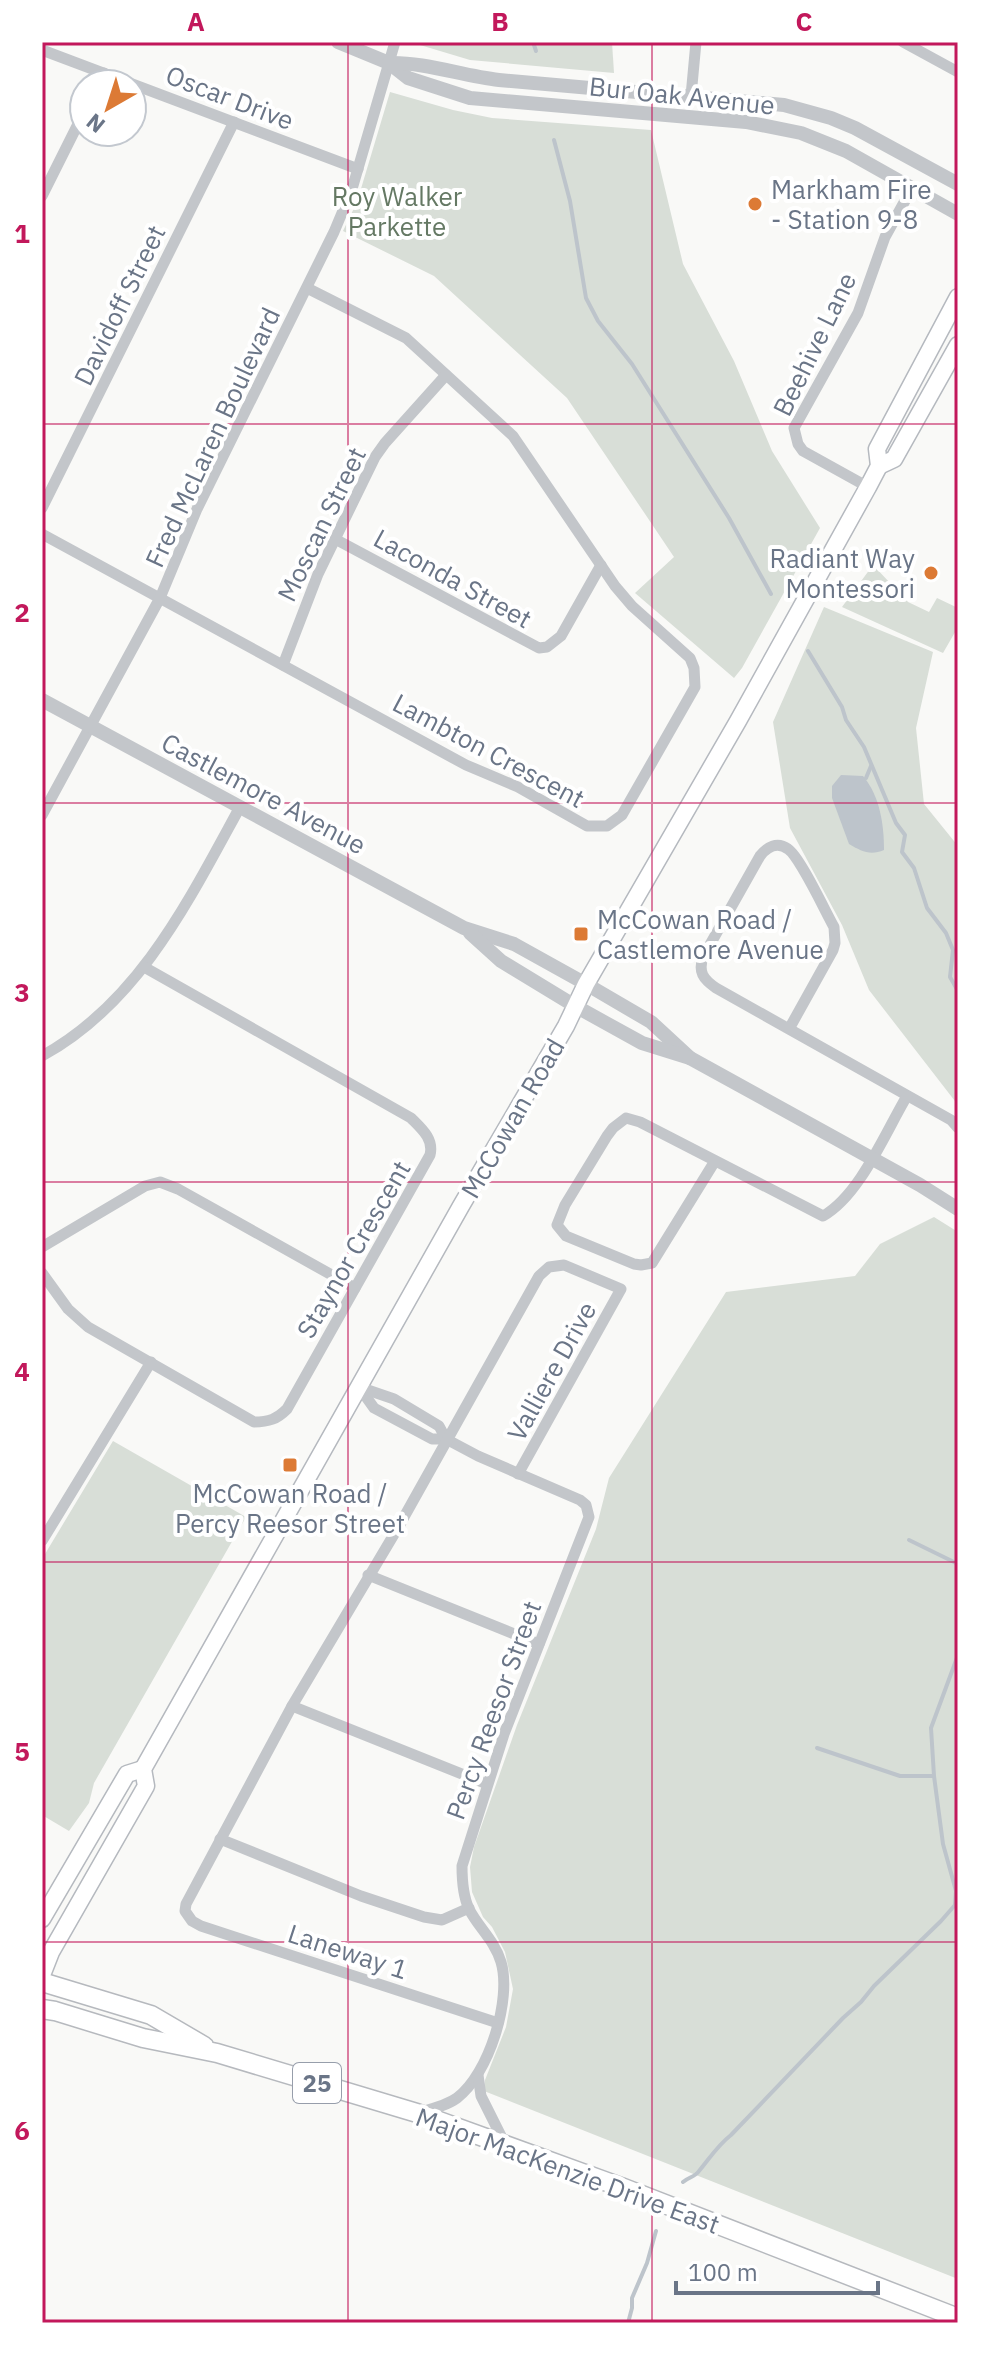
<svg xmlns="http://www.w3.org/2000/svg" width="1000" height="2365" font-family="'IBM Plex Sans',sans-serif">
<style>
.green{fill:#d8ded7}
.water{fill:#bdc4cb}
.lines{fill:none;stroke-linecap:round;stroke-linejoin:round}
.stream{stroke:#bdc4cb;stroke-width:4}
.secondary-casing{stroke:#b5b9bf;stroke-width:19}
.primary-casing{stroke:#b6b9be;stroke-width:21}
.minor{stroke:#c3c6ca;stroke-width:11}
.tertiary{stroke:#c3c6ca;stroke-width:14}
.secondary{stroke:#fff;stroke-width:16}
.primary{stroke:#fff;stroke-width:18}
.grid{fill:none;stroke:#c2185b;stroke-width:2;stroke-opacity:0.55}
.poi-dot{fill:#dc7a35;stroke:#fff;stroke-width:3}
.labels{text-anchor:middle;dominant-baseline:central;stroke-width:8;stroke-linejoin:round;paint-order:stroke}
.shield{fill:#fff;stroke:#979eab;stroke-width:2}
.shield-label{font-size:24px;font-weight:bold;fill:#6a7587}
.street-label{font-size:26px;fill:#6a7587;stroke:#fff}
.poi-label{font-size:26px;fill:#6a7587;stroke:#fff;text-anchor:start}
.park-label{font-size:26px;fill:#657964;stroke:#fff}
.neatline{fill:none;stroke:#c2185b;stroke-width:3}
.grid-label{font-size:26px;text-anchor:middle;font-weight:bold;fill:#c2185b}
</style>
<rect width="100%" height="100%" fill="#f9f9f7"/>
<!-- green -->
<g class="green">
<polygon points="410,42 612,42 614,73 470,60"/>
<polygon points="390,92 453,110 492,118 651,130 683,264 734,361 772,451 820,528 742,668 734,678 635,593 674,557 567,398 434,276 343,231 357,202"/>
<polygon points="873,565 908,602 929,612 937,598 958,608 958,627 943,653 842,607"/>
<polygon points="824,607 933,652 916,728 924,804 958,846 958,1105 869,990 842,925 790,828 773,722"/>
<polygon points="934,1217 958,1232 958,2279 484,2091 485,2080 506,2027 513,1989 505,1952 492,1927 483,1917 472,1892 470,1867 474,1847 517,1725 596,1529 609,1478 726,1292 855,1276 880,1244"/>
<polygon points="113,1441 246,1517 94,1783 89,1803 69,1831 42,1815 42,1559"/>
</g>
<!-- water -->
<path class="water" d="M841 775 863 776C880 796 884 825 884 850 870 856 861 851 849 844L832 798V786Z"/>
<g class="lines">
<!-- stream -->
<g class="stream">
<polyline points="533,42 536,51"/>
<polyline points="554,140 570,201 586,298 598,321 632,364 729,518 771,594"/>
<polyline points="808,651 842,707 846,720 864,747 896,823 905,835 902,852 914,868 927,908 946,933 953,950 950,977 958,991"/>
<polyline points="866,778 871,766"/>
<polyline points="909,1540 958,1564"/>
<polyline points="817,1748 900,1776 933,1776"/>
<path d="M683 2182C689 2177 695 2177 699 2171 710 2158 717 2146 731 2135L843 2018 861 2002 874 1986 941 1921 955 1905 956 1891 943 1844 934 1776 931 1728 958 1655"/>
<polyline points="628,2323 632,2308 632,2298 647,2263 656,2231"/>
</g>
<!-- secondary casing -->
<g class="secondary-casing">
<g id="secondary">
<polyline points="879,466 894,459 958,345"/>
<polyline points="42,1919 127,1774 143,1769"/>
<polyline points="42,1975 51,1952 146,1786 143,1769 461,1206 566,1026 586,984 738,721 868,487 879,466 877,449 958,297"/>
</g>
</g>
<!-- primary casing -->
<g class="primary-casing">
<g id="primary">
<polyline points="42,1982 151,2015 204,2046"/>
<polyline points="42,2009 55,2011 143,2038 217,2053 417,2113 621,2187 958,2318"/>
</g>
</g>
<!-- minor -->
<g class="minor">
<polyline points="903,42 958,72"/>
<polyline points="42,50 358,169"/>
<polyline points="98,84 104,73"/>
<polyline points="691,96 696,42"/>
<polyline points="42,196 84,112"/>
<polyline points="868,487 803,451 798,444 794,428 858,313 885,237 912,188"/>
<polyline points="42,508 234,122"/>
<polyline points="42,534 466,765 518,787 587,826 607,826 622,815 695,687 694,668 690,658 632,606 615,586 513,436 406,338 307,288"/>
<polyline points="335,539 539,648 547,647 561,636 601,565"/>
<polyline points="283,665 318,574 375,457 385,443 446,375"/>
<polyline points="42,815 160,598 197,509 334,232 352,189 395,42"/>
<path d="M789 1029 833 950 835 943 834 927C825 911 800 857 788 849 777 841 767 847 760 856L703 957C698 972 703 979 716 988L951 1120 958 1128"/>
<path d="M42 1056C139 1003 189 900 240 807"/>
<path d="M715 1161 652 1263 641 1265 634 1264 566 1236 557 1225 565 1205 607 1136 613 1128 626 1118 640 1122 823 1216C860 1195 885 1133 907 1096"/>
<polyline points="42,1247 145,1186 160,1182 178,1189 355,1288"/>
<path d="M42 1273 68 1309 88 1327 254 1422C269 1422 277 1419 287 1409L430 1155C434 1139 422 1129 411 1118L144 967"/>
<path d="M359 1387 374 1408 432 1439H446L478 1456 580 1500 586 1505 589 1517 504 1734 462 1866C462 1880 463 1896 469 1909 478 1927 495 1941 501 1962 512 1999 489 2074 457 2098 446 2106 431 2109 417 2113"/>
<polyline points="359,1387 394,1399 439,1426 446,1439"/>
<polyline points="42,1541 151,1362"/>
<polyline points="368,1575 539,1644"/>
<polyline points="292,1706 487,1784"/>
<polyline points="220,1839 361,1896 424,1917 442,1920 469,1908"/>
<polyline points="498,2023 201,1926 192,1921 185,1911 186,1904 292,1706 399,1526 539,1276 549,1267 564,1265 621,1289 518,1474"/>
<polyline points="478,2075 481,2096 505,2144"/>
</g>
<!-- tertiary -->
<g class="tertiary">
<polyline points="338,42 389,63 408,78 470,98 746,122 801,133 846,151 958,214"/>
<path d="M389 63C426 62 462 76 499 80L784 105 831 118 855 128 958 184"/>
<polyline points="42,700 464,928 514,944 586,984 651,1022 690,1058"/>
<polyline points="470,933 501,961 575,1006 642,1043 690,1058 920,1185 958,1209"/>
</g>
<!-- secondary -->
<use href="#secondary" class="secondary"/>
<!-- primary -->
<use href="#primary" class="primary"/>
</g>
<!-- grid -->
<path class="grid" d="M348 42V2323M652 42V2323M42 424H958M42 803H958M42 1182H958M42 1562H958M42 1942H958"/>
<!-- markers -->
<g class="poi-dot">
<circle cx="755" cy="204" r="8"/>
<circle cx="931" cy="573" r="8"/>
<rect x="573" y="926" width="16" height="16" rx="4"/>
<rect x="282" y="1457" width="16" height="16" rx="4"/>
</g>
<g class="labels">
<!-- shield labels -->
<rect class="shield" x="293" y="2063" width="48" height="40" rx="6"/>
<g class="shield-label">
<text x="317" y="2083">25</text>
</g>
<!-- street labels -->
<g class="street-label">
<text transform="translate(682 95) rotate(6)">Bur Oak Avenue</text>
<text transform="translate(230 97) rotate(21)">Oscar Drive</text>
<text transform="translate(119 305) rotate(-64)">Davidoff Street</text>
<text transform="translate(814 344) rotate(-64)">Beehive Lane</text>
<text transform="translate(212 437) rotate(-65)">Fred McLaren Boulevard</text>
<text transform="translate(321 524) rotate(-64)">Moscan Street</text>
<text transform="translate(453 578) rotate(29)">Laconda Street</text>
<text transform="translate(489 750) rotate(28)">Lambton Crescent</text>
<text transform="translate(264 793) rotate(28)">Castlemore Avenue</text>
<text transform="translate(512 1118) rotate(-60)">McCowan Road</text>
<text transform="translate(353 1249) rotate(-60)">Staynor Crescent</text>
<text transform="translate(551 1371) rotate(-61)">Valliere Drive</text>
<text transform="translate(493 1710) rotate(-70)">Percy Reesor Street</text>
<text transform="translate(348 1951) rotate(18)">Laneway 1</text>
<text transform="translate(568 2170) rotate(20)">Major MacKenzie Drive East</text>
</g>
<!-- poi labels -->
<g class="poi-label">
<text x="771" y="189">Markham Fire<tspan x="771" dy="30">- Station 9-8</tspan></text>
<text x="915" y="558" text-anchor="end">Radiant Way<tspan x="915" dy="30">Montessori</tspan></text>
<text x="597" y="919">McCowan Road /<tspan x="597" dy="30">Castlemore Avenue</tspan></text>
<text x="290" y="1493" text-anchor="middle">McCowan Road /<tspan x="290" dy="30">Percy Reesor Street</tspan></text>
</g>
<!-- park labels -->
<g class="park-label">
<text x="397" y="196">Roy Walker<tspan x="397" dy="30">Parkette</tspan></text>
</g>
</g>
<!-- border -->
<rect width="1000" height="2365" fill="none" stroke="#ffffff" stroke-width="88"/>
<!-- north arrow -->
<g transform="translate(108 108) rotate(219)"><circle r="38" fill="#ffffff" stroke="#c3c8cf" stroke-width="2"/>
<path d="M0-6L14 30L0 20L-14 30Z" fill="#dc7a35"/>
<text y="-12" font-size="22" font-weight="bold" text-anchor="middle" fill="#6a7587">N</text>
</g>
<!-- scale -->
<path d="M676 2281v12h202v-12" fill="none" stroke="#6a7587" stroke-width="4"/>
<text x="688" y="2281" font-size="24" fill="#6a7587" stroke="#ffffff" stroke-width="6" paint-order="stroke">100 m</text>
<rect x="44" y="44" width="912" height="2277" class="neatline"/>
<g class="grid-label">
<text x="196" y="31">A</text>
<text x="500" y="31">B</text>
<text x="804" y="31">C</text>
<text x="22" y="243">1</text>
<text x="22" y="622">2</text>
<text x="22" y="1002">3</text>
<text x="22" y="1381">4</text>
<text x="22" y="1761">5</text>
<text x="22" y="2140">6</text>
</g>
</svg>
